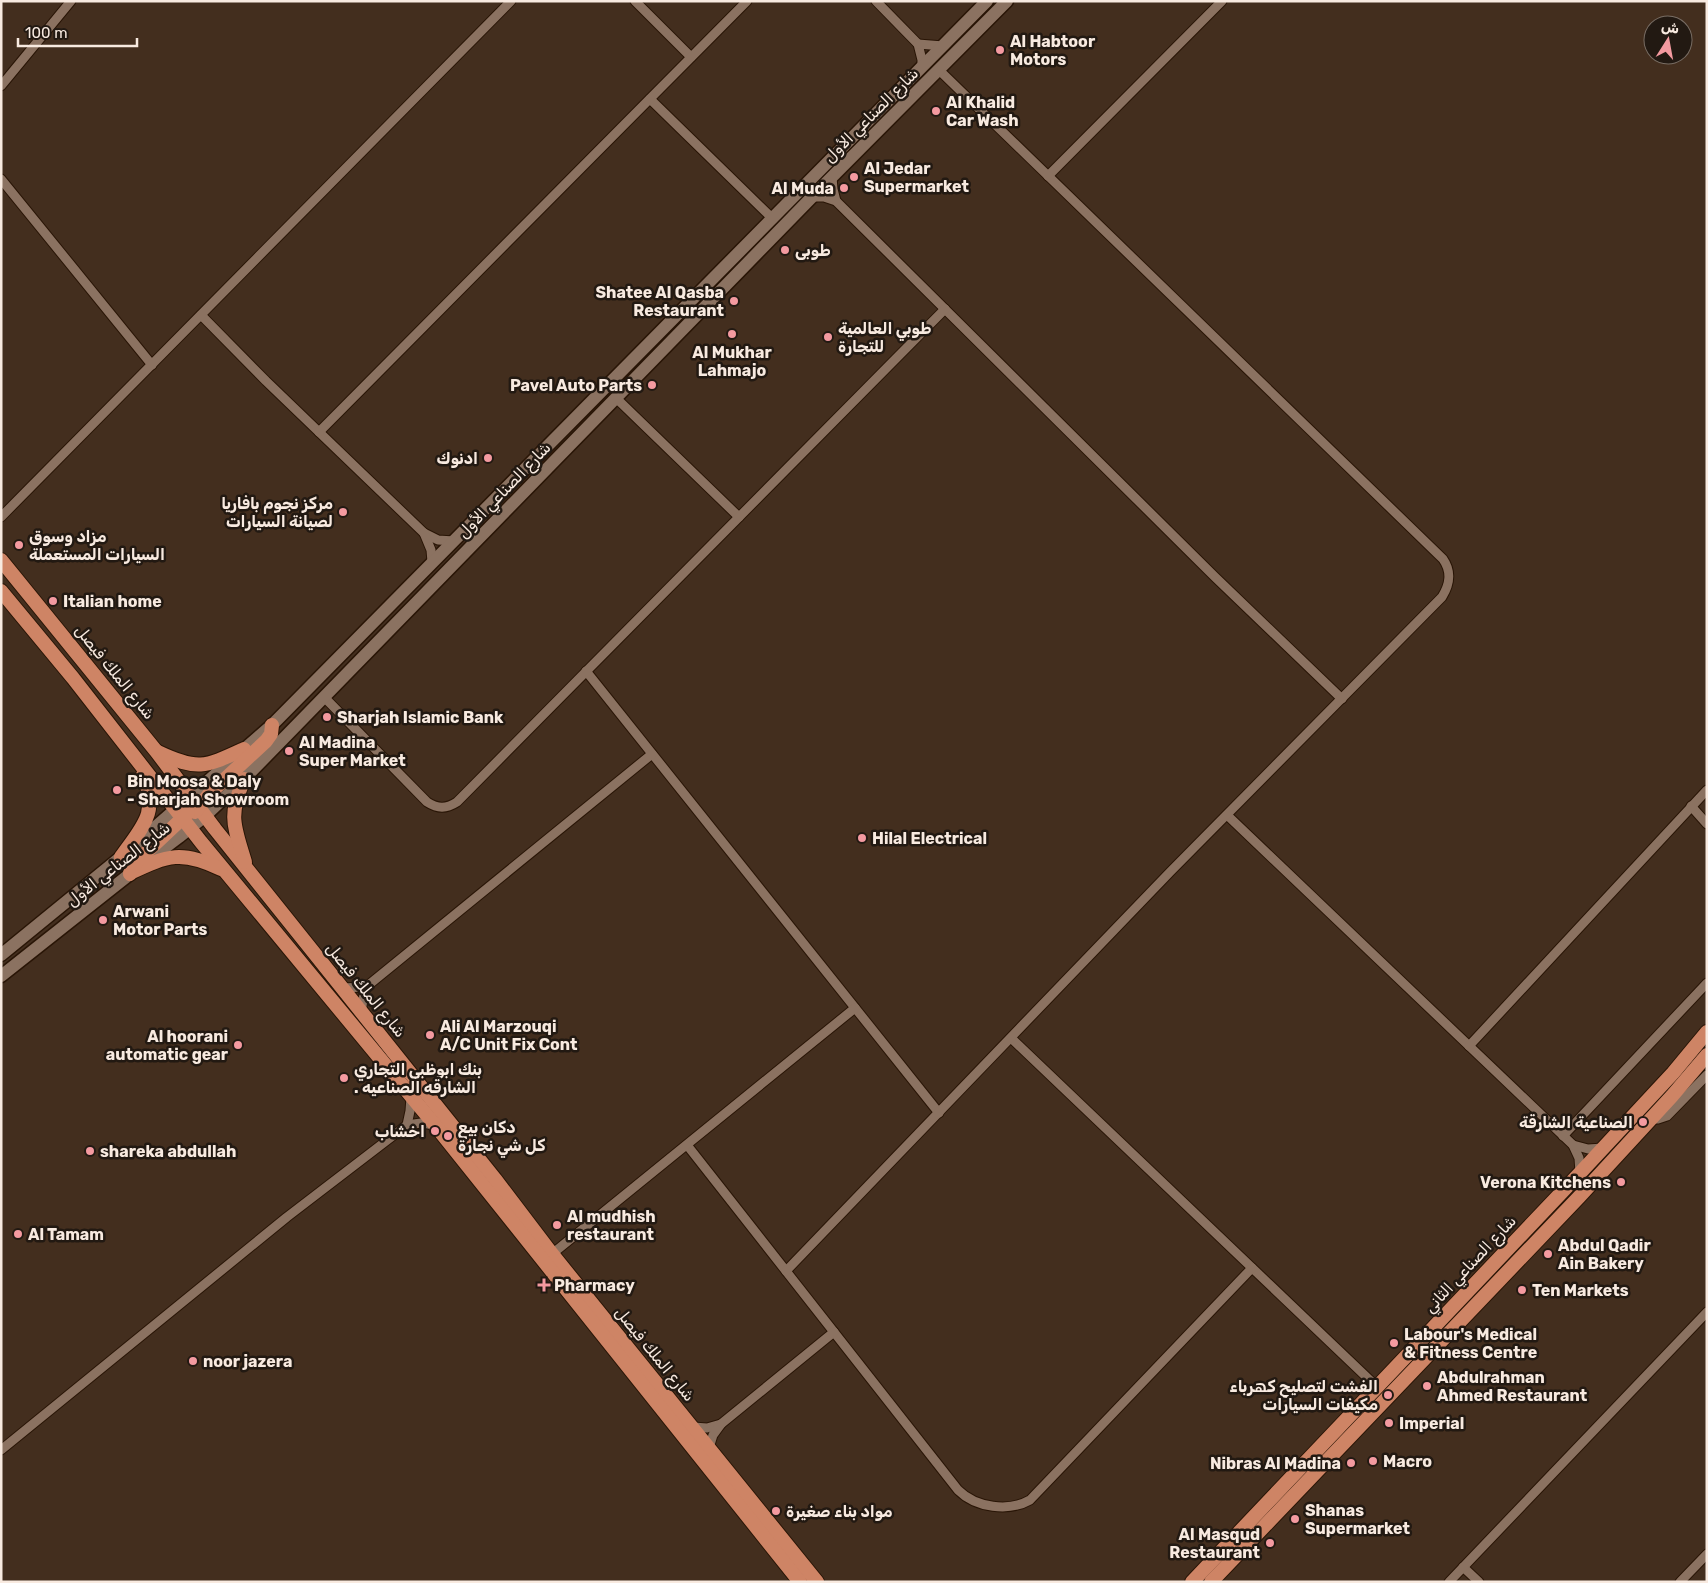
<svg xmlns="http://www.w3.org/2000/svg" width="1708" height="1583" font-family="Rubik,Cairo,sans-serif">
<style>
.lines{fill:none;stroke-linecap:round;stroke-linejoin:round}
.street-casing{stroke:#291506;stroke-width:11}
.secondary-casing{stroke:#291506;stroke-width:15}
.primary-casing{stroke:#291506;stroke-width:16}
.street{stroke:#8b7261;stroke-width:9}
.secondary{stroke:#8b7261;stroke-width:12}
.primary{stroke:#ce8465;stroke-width:14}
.poi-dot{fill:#f49aa0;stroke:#221912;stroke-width:2}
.labels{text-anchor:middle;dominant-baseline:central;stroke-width:5;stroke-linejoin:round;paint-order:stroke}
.poi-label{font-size:16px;font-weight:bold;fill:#f8eae0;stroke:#221912;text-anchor:start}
.street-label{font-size:16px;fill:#f8eae0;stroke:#221912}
</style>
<rect width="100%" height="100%" fill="#432e1e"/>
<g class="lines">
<!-- street casing -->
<g class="street-casing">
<g id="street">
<polyline points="635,1 691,57"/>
<polyline points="876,1 918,44 922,60 922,68"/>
<polyline points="918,44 943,46"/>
<polyline points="1,86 71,1"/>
<polyline points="650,99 773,219"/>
<polyline points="1048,176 1222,1"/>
<polyline points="832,177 833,189 836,201"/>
<polyline points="1,179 152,365"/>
<polyline points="812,197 824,197 836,201 1215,577 1342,699"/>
<polyline points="201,315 266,381 424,533 438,540 454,541"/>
<polyline points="616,398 739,517"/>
<polyline points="319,432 747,1"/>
<polyline points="1,517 511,1"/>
<polyline points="424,533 431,550 432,562"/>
<polyline points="586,671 939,1113"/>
<path d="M325 698 427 802C438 809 446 809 457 802L945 309"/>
<polyline points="1691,806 1707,824"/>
<polyline points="1227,815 1573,1145 1579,1158 1580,1173"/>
<polyline points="342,988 366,987 652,754"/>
<polyline points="361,1013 363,999 366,987"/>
<polyline points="1011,1038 1377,1387"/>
<polyline points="1469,1046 1707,790"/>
<polyline points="1651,1119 1658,1119 1667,1116 1707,1075"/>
<polyline points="407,1125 410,1111 411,1097"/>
<polyline points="1563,1136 1707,983"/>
<path d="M687 1145 958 1490C976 1508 1009 1512 1030 1500L1252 1268"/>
<polyline points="1573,1145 1588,1149 1603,1148"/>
<polyline points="552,1254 855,1008"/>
<path d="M786 1271 1170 872 1442 597C1450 584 1452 572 1443 559L939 70"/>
<polyline points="693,1427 707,1428 721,1424"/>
<polyline points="709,1448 713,1435 721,1424 834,1332"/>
<polyline points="1,1450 287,1217 407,1125 421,1123 435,1125"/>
<polyline points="1463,1567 1479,1582"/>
<polyline points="1449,1582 1707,1312"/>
<polyline points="1680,1582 1707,1554"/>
</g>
</g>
<!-- secondary casing -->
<g class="secondary-casing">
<g id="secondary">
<polyline points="1,955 121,857 272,725 987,1"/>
<polyline points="1,976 130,874 179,837 205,816 244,779 812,197 1007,1"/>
</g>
</g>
<!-- primary casing -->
<g class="primary-casing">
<g id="primary">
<polyline points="1,560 156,751 215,829 495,1179 552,1254 817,1582"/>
<polyline points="1,591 73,678 201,842 435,1125 800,1582"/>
<path d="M158 752C198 771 205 767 244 749"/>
<path d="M244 779C228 817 234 825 245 862"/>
<polyline points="195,812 210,793 266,741 271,734 272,725"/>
<path d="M121 857C141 828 160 813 143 775"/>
<path d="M130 873C168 855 182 850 221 869"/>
<polyline points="130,874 137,861 188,813"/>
<polyline points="1192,1582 1580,1173 1673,1073 1707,1032"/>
<polyline points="1211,1582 1579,1197 1672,1096 1707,1055"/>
</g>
</g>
<!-- street -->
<use href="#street" class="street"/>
<!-- secondary -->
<use href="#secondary" class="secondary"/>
<!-- primary -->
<use href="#primary" class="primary"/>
</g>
<!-- markers -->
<g class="poi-dot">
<circle cx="1000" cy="50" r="5"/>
<circle cx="936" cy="111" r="5"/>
<circle cx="854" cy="177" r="5"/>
<circle cx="844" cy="188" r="5"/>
<circle cx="785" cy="250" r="5"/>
<circle cx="734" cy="301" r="5"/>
<circle cx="732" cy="334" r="5"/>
<circle cx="828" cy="337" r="5"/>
<circle cx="652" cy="385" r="5"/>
<circle cx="488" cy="458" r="5"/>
<circle cx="343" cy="512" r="5"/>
<circle cx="19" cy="545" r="5"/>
<circle cx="53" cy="601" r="5"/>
<circle cx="327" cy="717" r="5"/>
<circle cx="289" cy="751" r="5"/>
<circle cx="117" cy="790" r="5"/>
<circle cx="862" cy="838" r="5"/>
<circle cx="103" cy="920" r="5"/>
<circle cx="430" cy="1035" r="5"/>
<circle cx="238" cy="1045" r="5"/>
<circle cx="344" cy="1078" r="5"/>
<circle cx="1643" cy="1122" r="5"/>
<circle cx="435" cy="1131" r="5"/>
<circle cx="448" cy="1136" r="5"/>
<circle cx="90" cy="1151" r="5"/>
<circle cx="1621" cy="1182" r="5"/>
<circle cx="557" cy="1225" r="5"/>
<circle cx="18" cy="1234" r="5"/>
<circle cx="1548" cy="1254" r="5"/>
<path d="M541.5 1277.5h5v5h5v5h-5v5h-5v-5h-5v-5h5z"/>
<circle cx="1522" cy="1290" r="5"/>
<circle cx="1394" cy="1343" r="5"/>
<circle cx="193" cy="1361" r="5"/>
<circle cx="1427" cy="1386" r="5"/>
<circle cx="1388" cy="1395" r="5"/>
<circle cx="1389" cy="1423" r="5"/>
<circle cx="1373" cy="1461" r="5"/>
<circle cx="1351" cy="1463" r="5"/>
<circle cx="776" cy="1511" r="5"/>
<circle cx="1295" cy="1519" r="5"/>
<circle cx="1270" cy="1543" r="5"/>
</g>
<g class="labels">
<!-- poi labels -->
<g class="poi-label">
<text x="1010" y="41">Al Habtoor<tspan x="1010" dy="18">Motors</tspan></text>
<text x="946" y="102">Al Khalid<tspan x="946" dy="18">Car Wash</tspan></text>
<text x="864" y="168">Al Jedar<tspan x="864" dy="18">Supermarket</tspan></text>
<text x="834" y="188" text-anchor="end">Al Muda</text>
<text x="795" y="250">طوبى</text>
<text x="724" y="292" text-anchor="end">Shatee Al Qasba<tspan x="724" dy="18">Restaurant</tspan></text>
<text x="838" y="328">طوبي العالمية<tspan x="838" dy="18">للتجارة</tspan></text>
<text x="732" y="352" text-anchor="middle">Al Mukhar<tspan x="732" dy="18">Lahmajo</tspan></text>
<text x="642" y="385" text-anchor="end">Pavel Auto Parts</text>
<text x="478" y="458" text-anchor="end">ادنوك</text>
<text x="333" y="503" text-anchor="end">مركز نجوم بافاريا<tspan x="333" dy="18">لصيانة السيارات</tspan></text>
<text x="29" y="536">مزاد وسوق<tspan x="29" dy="18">السيارات المستعملة</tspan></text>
<text x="63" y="601">Italian home</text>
<text x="337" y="717">Sharjah Islamic Bank</text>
<text x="299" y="742">Al Madina<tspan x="299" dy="18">Super Market</tspan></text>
<text x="127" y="781">Bin Moosa &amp; Daly<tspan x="127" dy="18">- Sharjah Showroom</tspan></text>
<text x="872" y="838">Hilal Electrical</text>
<text x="113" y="911">Arwani<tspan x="113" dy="18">Motor Parts</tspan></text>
<text x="440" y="1026">Ali Al Marzouqi<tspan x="440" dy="18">A/C Unit Fix Cont</tspan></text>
<text x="228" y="1036" text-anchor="end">Al hoorani<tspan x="228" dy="18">automatic gear</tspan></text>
<text x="354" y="1069">بنك ابوظبي التجاري<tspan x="354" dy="18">. الشارقه الصناعيه</tspan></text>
<text x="1633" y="1122" text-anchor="end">الصناعية الشارقة</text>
<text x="458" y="1127">دكان بيع<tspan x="458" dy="18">كل شي نجارة</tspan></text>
<text x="425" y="1131" text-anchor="end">اخشاب</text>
<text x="100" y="1151">shareka abdullah</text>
<text x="1611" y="1182" text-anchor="end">Verona Kitchens</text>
<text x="567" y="1216">Al mudhish<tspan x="567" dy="18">restaurant</tspan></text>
<text x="28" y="1234">Al Tamam</text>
<text x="1558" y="1245">Abdul Qadir<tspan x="1558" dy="18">Ain Bakery</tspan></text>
<text x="554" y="1285">Pharmacy</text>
<text x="1532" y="1290">Ten Markets</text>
<text x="1404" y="1334">Labour's Medical<tspan x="1404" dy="18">&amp; Fitness Centre</tspan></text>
<text x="203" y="1361">noor jazera</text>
<text x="1437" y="1377">Abdulrahman<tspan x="1437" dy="18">Ahmed Restaurant</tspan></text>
<text x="1378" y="1386" text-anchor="end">الفشت لتصلیح کھرباء<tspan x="1378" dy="18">مکیفات السیارات</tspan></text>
<text x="1399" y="1423">Imperial</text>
<text x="1383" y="1461">Macro</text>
<text x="1341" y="1463" text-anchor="end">Nibras Al Madina</text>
<text x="1305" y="1510">Shanas<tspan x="1305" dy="18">Supermarket</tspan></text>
<text x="786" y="1511">مواد بناء صغيرة</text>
<text x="1260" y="1534" text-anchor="end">Al Masqud<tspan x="1260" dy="18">Restaurant</tspan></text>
</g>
<!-- street labels -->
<g class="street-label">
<text transform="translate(871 115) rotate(-45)">شارع الصناعي الأول</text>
<text transform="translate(504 490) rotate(-46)">شارع الصناعي الأول</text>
<text transform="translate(115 672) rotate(51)">شارع الملك فيصل</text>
<text transform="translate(118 864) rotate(-38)">شارع الصناعي الأول</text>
<text transform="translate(366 990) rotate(51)">شارع الملك فيصل</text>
<text transform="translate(1470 1264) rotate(-47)">شارع الصناعي الثاني</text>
<text transform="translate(655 1354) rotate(51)">شارع الملك فيصل</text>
</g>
</g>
<!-- border -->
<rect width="1708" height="1583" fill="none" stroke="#f8eae0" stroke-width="5"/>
<!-- north arrow -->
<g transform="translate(1668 40) rotate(11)"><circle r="24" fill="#221912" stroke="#786d64"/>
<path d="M0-4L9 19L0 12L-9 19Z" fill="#f49aa0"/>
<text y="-8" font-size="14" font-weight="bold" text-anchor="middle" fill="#f8eae0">ش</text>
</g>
<!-- scale -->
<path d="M18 38v8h119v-8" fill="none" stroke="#f8eae0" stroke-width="2.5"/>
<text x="25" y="38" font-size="15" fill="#f8eae0" stroke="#221912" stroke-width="4" paint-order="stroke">100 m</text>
</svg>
